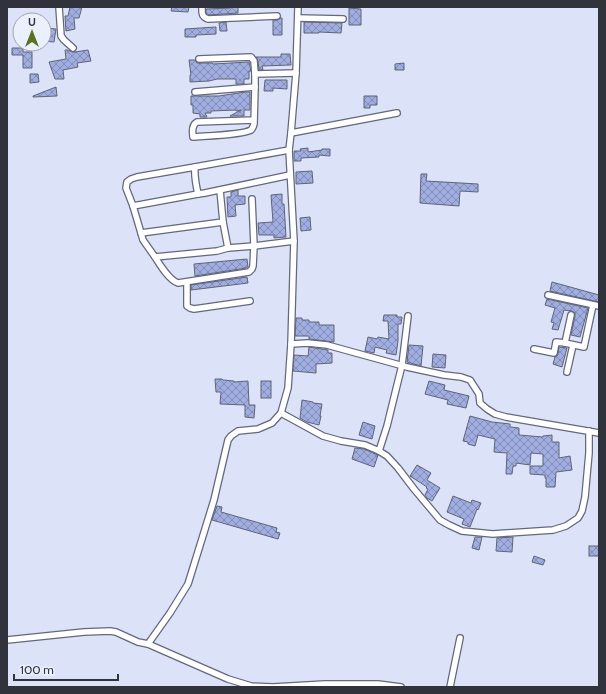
<svg xmlns="http://www.w3.org/2000/svg" width="606" height="694" font-family="Cabin,sans-serif">
<style>
.building{fill:url(#building-cross-hatch);stroke:#5f6477}
.lines{fill:none;stroke-linecap:round;stroke-linejoin:round}
.minor-casing{stroke:#63687b;stroke-width:8}
.minor{stroke:#fff;stroke-width:5.5}
</style>
<defs>
<pattern id="building-cross-hatch" width="8" height="8" patternUnits="userSpaceOnUse"><rect width="8" height="8" fill="#a0ade0"/><path d="M0 0l8 8M0 8l8-8" fill="none" stroke="#838db7"/></pattern>
</defs>
<rect width="100%" height="100%" fill="#dce2f8"/>
<!-- building -->
<g class="building">
<polygon points="70,7 82,7 79,18 74,18 75,29 66,31 65,16 68,16"/>
<polygon points="172,7 189,7 188,12 171,11"/>
<polygon points="230,7 238,7 238,13 209,15 206,13 206,9 230,8"/>
<polygon points="349,8 361,9 361,25 349,25"/>
<polygon points="280,18 282,18 282,35 273,35 273,20 278,20"/>
<polygon points="226,22 227,31 220,31 219,23"/>
<polygon points="304,22 342,23 341,33 319,32 319,33 304,33"/>
<polygon points="216,27 216,34 196,35 196,37 185,37 185,29"/>
<polygon points="44,28 56,29 54,42 44,41"/>
<polygon points="12,48 23,48 23,52 32,52 32,68 23,68 23,55 12,55"/>
<polygon points="65,50 68,50 72,52 75,52 88,50 91,61 77,63 78,67 63,70 64,79 55,79 49,62 66,59"/>
<polygon points="281,54 290,54 291,65 262,66 263,70 259,70 258,61 256,57 281,57"/>
<polygon points="189,60 195,60 197,63 212,63 213,64 249,62 251,71 249,71 249,79 244,79 244,84 236,84 236,79 217,79 209,81 190,82 190,75 191,75"/>
<polygon points="404,63 404,70 395,70 395,64"/>
<polygon points="30,74 38,74 39,82 30,83"/>
<polygon points="265,80 287,80 287,89 273,88 273,91 264,91"/>
<polygon points="56,87 57,96 33,97 33,96"/>
<polygon points="245,92 250,92 250,110 244,110 244,116 230,116 241,110 236,111 236,110 211,111 211,113 205,113 207,117 200,117 200,114 193,113 193,105 191,105 191,96 219,96"/>
<polygon points="364,96 377,96 377,105 370,105 370,108 364,108"/>
<polygon points="308,148 308,152 322,150 322,149 330,149 330,156 319,155 319,157 301,158 301,161 294,161 294,151 301,151 300,149"/>
<polygon points="312,171 313,183 296,184 296,172"/>
<polygon points="421,174 427,174 426,181 478,184 478,192 460,191 459,206 420,203"/>
<polygon points="238,190 238,196 245,196 245,204 235,205 236,216 228,217 227,197 231,197 231,192"/>
<polygon points="282,194 282,204 284,204 286,237 274,238 274,235 259,235 258,223 273,222 271,195"/>
<polygon points="310,217 311,230 301,231 300,218"/>
<polygon points="247,259 248,267 246,267 246,268 195,276 194,264"/>
<polygon points="247,277 248,283 191,290 191,285"/>
<polygon points="552,282 599,295 599,302 550,291"/>
<polygon points="547,299 588,308 580,337 571,335 575,316 575,313 572,311 564,310 558,330 552,329 554,323 551,322 555,308 545,305"/>
<polygon points="384,315 397,315 397,317 402,317 401,324 398,324 398,341 396,355 386,353 387,350 375,347 374,353 365,351 368,337 377,339 378,337 389,339 388,321 383,321"/>
<polygon points="296,318 302,318 302,320 309,320 309,322 319,322 319,325 334,325 334,342 309,339 309,336 295,336"/>
<polygon points="409,345 423,346 421,366 407,362"/>
<polygon points="309,347 328,350 328,353 332,353 332,363 316,364 316,373 293,371 294,355 308,356"/>
<polygon points="559,347 567,348 562,367 553,364 555,357 557,356 558,354"/>
<polygon points="433,354 446,355 445,368 432,367"/>
<polygon points="215,379 222,379 223,380 234,381 234,382 248,381 249,405 255,405 254,418 245,417 245,405 220,404 221,392 216,392"/>
<rect x="261" y="381" width="10" height="17"/>
<polygon points="429,381 445,385 444,390 469,396 466,408 447,404 448,400 425,394"/>
<polygon points="302,400 313,402 313,403 322,404 320,416 321,416 319,425 307,422 300,418"/>
<polygon points="470,416 492,422 510,424 510,427 519,428 519,435 543,437 543,436 552,435 552,442 559,442 559,458 570,456 572,470 556,472 555,487 546,487 546,478 545,478 545,475 530,474 530,466 543,466 543,454 531,453 530,465 516,463 516,466 513,466 512,474 506,474 507,453 494,452 495,439 478,435 475,446 468,444 468,442 463,441"/>
<polygon points="363,422 375,426 372,439 359,435"/>
<polygon points="355,448 364,449 378,455 374,467 352,459"/>
<polygon points="417,465 431,473 427,480 440,488 432,501 427,498 425,495 428,489 426,488 427,487 410,476"/>
<polygon points="453,496 471,503 472,500 481,503 478,510 477,509 470,527 462,524 464,519 447,512"/>
<polygon points="217,506 222,507 221,512 277,528 276,532 280,533 278,539 212,520"/>
<polygon points="475,537 482,537 479,550 472,548"/>
<polygon points="513,537 512,552 496,551 497,538"/>
<rect x="589" y="546" width="10" height="10"/>
<polygon points="534,556 545,560 543,565 532,562"/>
</g>
<g class="lines">
<!-- minor casing -->
<g class="minor-casing">
<g id="minor">
<polyline points="59,7 61,36 64,40 73,48"/>
<path d="M202 7C202 12 201 17 208 19L277 16"/>
<polyline points="298,18 343,19"/>
<polyline points="199,59 251,57 254,61 255,74"/>
<polyline points="195,92 255,87 255,74 296,73"/>
<path d="M254 120 197 122C192 125 192 130 193 136V137C205 136 243 135 251 130 253 128 253 127 254 124L255 87"/>
<polyline points="291,133 397,113"/>
<path d="M289 150 195 167C194 176 196 185 198 194L205 193 290 175"/>
<polyline points="220,190 223,222 141,233 143,240 155,257 217,251 228,248 254,246 294,241"/>
<polyline points="133,206 198,194"/>
<polyline points="223,222 228,248"/>
<polyline points="141,233 133,206 126,188 127,182 131,179 137,177 195,167"/>
<path d="M155 257C160 265 169 280 178 283L249 272 252 269 253 266 254 246 252 199"/>
<polyline points="187,282 187,306 190,308 194,309 250,301"/>
<polyline points="548,295 599,306"/>
<polyline points="571,315 565,343 584,347 593,305"/>
<polyline points="291,344 308,343 327,345 407,367 444,375 461,377 470,380 479,394 480,403 487,409 495,414 506,417 599,433"/>
<polyline points="534,349 554,353 556,342 565,343"/>
<polyline points="567,372 573,345"/>
<polyline points="281,413 323,436 341,441 365,445 379,451 387,456 398,468 414,489 440,520 449,525 462,531 493,534 553,530 566,526 578,518 582,511 585,497 589,453 589,431"/>
<polyline points="379,451 387,426 402,365 408,316"/>
<polyline points="7,640 84,632 110,631 116,632 138,642 148,644 170,613 188,584 214,500 228,440 231,436 238,431 258,429 272,423 281,413 288,388 291,344 294,241 289,150 291,133 296,73 298,7"/>
<polyline points="148,644 228,679 251,686 273,687 325,684 378,684 401,687"/>
<polyline points="450,687 460,638"/>
</g>
</g>
<!-- minor -->
<use href="#minor" class="minor"/>
</g>
<!-- border -->
<rect width="606" height="694" fill="none" stroke="#31333c" stroke-width="16"/>
<!-- north arrow -->
<g transform="translate(32 32)"><circle r="19" fill="#ecf0fd" stroke="#a1a4b0"/>
<path d="M0-3L7 15L0 10L-7 15Z" fill="#5a7122"/>
<text y="-6" font-size="11" font-weight="bold" text-anchor="middle" fill="#31333c">U</text>
</g>
<!-- scale -->
<path d="M14 674v6h104v-6" fill="none" stroke="#31333c" stroke-width="2"/>
<text x="20" y="674" font-size="12" fill="#31333c" stroke="#ecf0fd" stroke-width="3" paint-order="stroke">100 m</text>
</svg>
